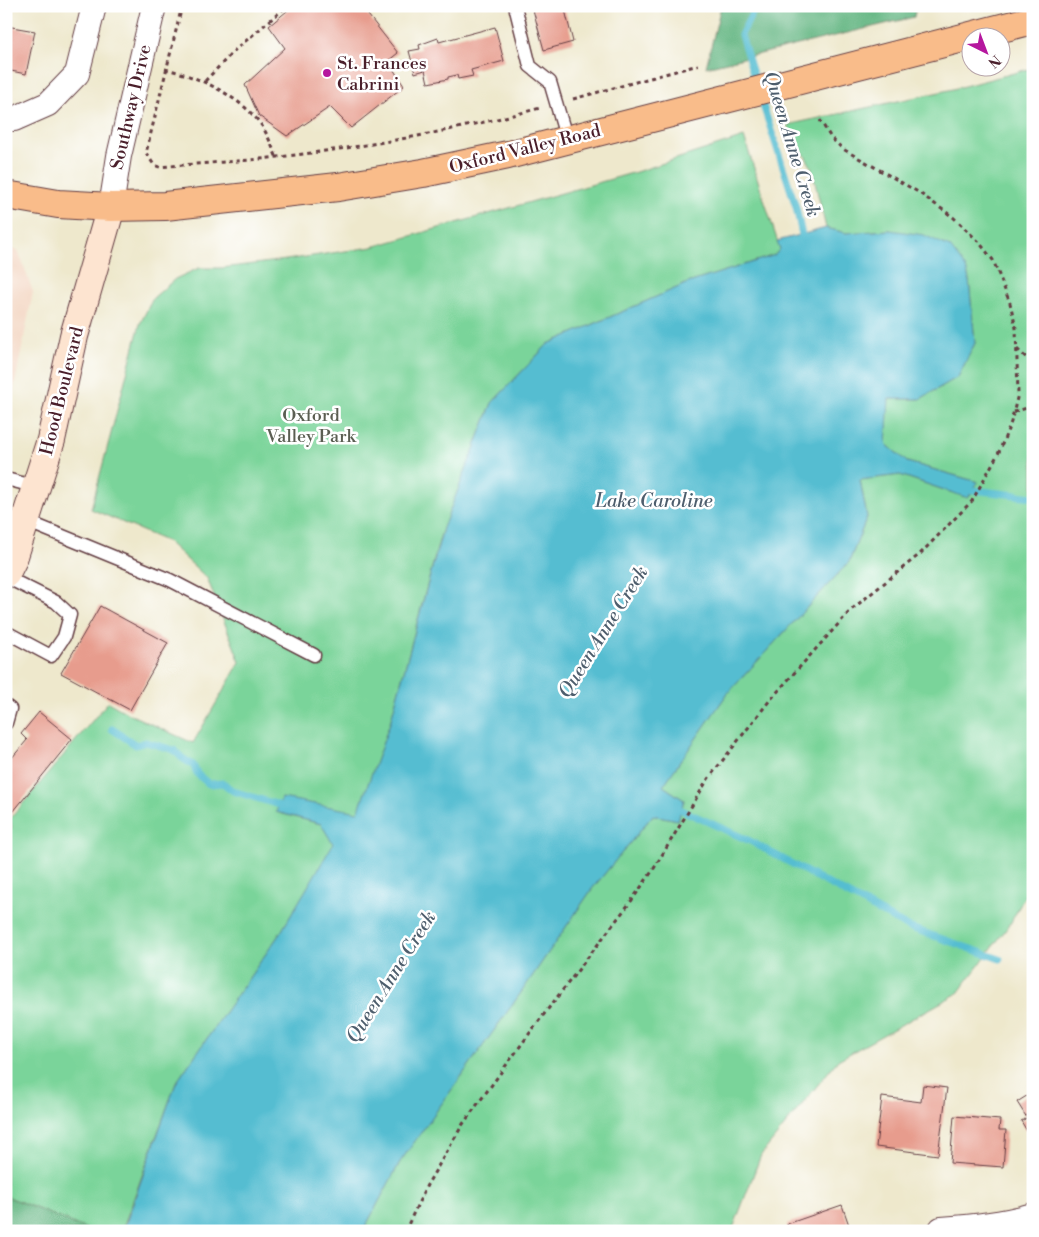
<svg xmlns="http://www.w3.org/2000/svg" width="1039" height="1237" font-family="'Libre Bodoni',serif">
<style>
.built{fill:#f3d4bf}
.green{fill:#7ad49a;stroke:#627a62}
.forest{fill:#63b682;stroke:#566a56}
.water{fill:#54bdd1;stroke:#4f6e7e}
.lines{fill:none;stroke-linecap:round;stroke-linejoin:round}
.stream{stroke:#54bdd1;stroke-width:7}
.building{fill:#e79c8d}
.lane-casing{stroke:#633d43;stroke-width:15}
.street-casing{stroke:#633d43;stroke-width:26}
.secondary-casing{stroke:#633d43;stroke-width:30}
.primary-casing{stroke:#633d43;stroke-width:30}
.path{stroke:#633d43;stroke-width:3;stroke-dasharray:4 4;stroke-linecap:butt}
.lane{stroke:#fff;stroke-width:12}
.street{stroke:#fff;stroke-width:24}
.secondary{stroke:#fde4d0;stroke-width:28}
.primary{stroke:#f9bc8a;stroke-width:28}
.poi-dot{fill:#b5179e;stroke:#fff;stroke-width:2}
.labels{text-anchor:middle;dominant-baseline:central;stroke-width:5;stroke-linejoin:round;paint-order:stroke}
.poi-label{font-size:18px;fill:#4a1f2b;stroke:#fff;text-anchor:start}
.street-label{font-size:18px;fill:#4a1f2b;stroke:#fff}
.park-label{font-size:18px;fill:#5b5e52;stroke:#fff}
.water-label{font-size:19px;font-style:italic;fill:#4e5e6d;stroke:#fff}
</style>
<rect width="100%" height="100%" fill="#fff"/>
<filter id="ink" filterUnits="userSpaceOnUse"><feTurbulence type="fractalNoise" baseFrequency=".02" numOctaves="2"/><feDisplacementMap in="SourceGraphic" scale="10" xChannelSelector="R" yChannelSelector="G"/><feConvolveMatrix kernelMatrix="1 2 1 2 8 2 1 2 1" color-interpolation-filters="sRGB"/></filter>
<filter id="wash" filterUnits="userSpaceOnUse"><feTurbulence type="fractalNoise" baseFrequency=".0096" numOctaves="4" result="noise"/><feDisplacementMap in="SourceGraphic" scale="20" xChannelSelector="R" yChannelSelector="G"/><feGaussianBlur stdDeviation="1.12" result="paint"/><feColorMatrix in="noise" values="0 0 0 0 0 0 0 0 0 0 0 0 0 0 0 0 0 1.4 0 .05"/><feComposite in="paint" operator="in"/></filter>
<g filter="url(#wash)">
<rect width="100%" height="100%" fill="#eee8cc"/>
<!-- built -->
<polygon class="built" points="6,248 18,250 33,292 6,429"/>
<!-- green -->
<g class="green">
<polygon points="1033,68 1033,881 1010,924 958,993 838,1060 761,1155 732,1231 363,1231 400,1162 520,994 592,889 653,815 678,820 684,800 663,786 727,694 849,562 867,517 860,480 900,475 968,498 978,482 907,462 886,444 888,399 920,399 958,377 975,343 969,280 966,268 890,230 846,233 826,228 811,166 787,125 949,90"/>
<polygon points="744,137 780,249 775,255 688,283 548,344 492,403 441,534 390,723 358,813 276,812 321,824 334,844 281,932 176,1083 124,1225 113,1231 91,1231 6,1196 6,833 12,828 10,819 108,702 129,714 193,743 240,662 207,578 168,542 91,509 140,324 153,298 175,279 199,268 222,268 286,260 372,247 636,172"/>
</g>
<!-- forest -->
<g class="forest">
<polygon points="721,6 916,6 914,17 706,67"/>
<polygon points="6,1196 91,1231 6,1231"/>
</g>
<!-- water -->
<polygon class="water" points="826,228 846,233 890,230 924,235 950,247 966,268 969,280 975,343 958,377 920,399 889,399 886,444 907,462 978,482 968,498 900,475 860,480 867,517 849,562 727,694 663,786 684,800 678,820 653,815 592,889 520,994 400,1162 363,1231 123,1231 176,1083 281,932 333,844 321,824 276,812 282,798 358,812 390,723 443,528 492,403 548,344 688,283 775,255 780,249 777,241"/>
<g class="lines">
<!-- stream -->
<g class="stream">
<polyline points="756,6 741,35 757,86"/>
<polyline points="760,96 796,207 802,235 800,244"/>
<polyline points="964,488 973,490 1033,497"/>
<polyline points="112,729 136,745 146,742 174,750 182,758 193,765 198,775 209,784 223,783 233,791 279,805"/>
<polyline points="673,806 750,841 908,927 1000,959"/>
</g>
</g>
<g id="blocks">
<!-- building -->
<g class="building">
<polygon points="293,6 361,6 398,53 388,61 404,86 351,128 330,107 287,136 259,116 245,85 285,48 269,26"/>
<polygon points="532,6 564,6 573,42 544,50"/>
<polygon points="6,26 35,31 26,74 6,70"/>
<polygon points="495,27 504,61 471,70 473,76 458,79 457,75 448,77 448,79 428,83 425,70 415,73 409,51 420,49 419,45 438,38 439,42"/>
<polygon points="100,606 168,643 130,710 61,673"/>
<polygon points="39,712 72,739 9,817 6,815 6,765 27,740 21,734"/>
<polygon points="923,1085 947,1088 938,1155 876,1147 882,1097 921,1102"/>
<polygon points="1033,1092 1033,1141 1021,1121 1027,1118 1017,1102"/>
<polygon points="954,1116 1000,1120 999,1130 1006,1130 1003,1167 950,1163"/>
<polygon points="842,1205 851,1231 789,1231 787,1224"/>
</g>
</g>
</g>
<g filter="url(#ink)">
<use href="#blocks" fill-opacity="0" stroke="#633d43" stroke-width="1"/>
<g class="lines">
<!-- lane casing -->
<g class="lane-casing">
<g id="lane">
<polyline points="515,6 530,66 550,82 567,140"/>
<polyline points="6,479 37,487"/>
<polyline points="26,521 170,580 314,655"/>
<polyline points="6,577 56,602 70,615 64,637 51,656 6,632"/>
<polyline points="6,706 10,709 6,723"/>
</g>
</g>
<!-- street casing -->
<g class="street-casing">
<g id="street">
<polyline points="6,118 14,119 48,104 77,74 94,6"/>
<polyline points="111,207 119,156 154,6"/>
<path d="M941 1229C972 1227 1003 1224 1033 1215"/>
</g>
</g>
<!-- secondary casing -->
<g class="secondary-casing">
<polyline id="secondary" points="6,573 13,559 51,440 74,336 111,207"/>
</g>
<!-- primary casing -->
<g class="primary-casing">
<polyline id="primary" points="6,195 58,204 111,207 165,206 338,187 423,173 508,155 1033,20"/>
</g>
<!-- path -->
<g class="path">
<path d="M182 6 146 153 154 165 160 167C199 163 239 162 278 157 366 147 455 131 540 108"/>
<path d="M165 69C198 76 242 97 262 126 268 135 272 147 277 158"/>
<polyline points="205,81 235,50 287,6"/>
<polyline points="573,99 698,65"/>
<polyline points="1017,349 1033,364"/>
<polyline points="1014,412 1033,406"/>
<polyline points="405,1231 427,1185 463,1124 535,1026 632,900 653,870 708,779 770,700 851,610 920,554 972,501 999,452 1011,422 1018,394 1016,328 1010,303 993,260 979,242 953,217 918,192 843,149 831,138 820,120"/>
</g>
<!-- lane -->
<use href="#lane" class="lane"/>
<!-- street -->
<use href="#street" class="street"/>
<!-- secondary -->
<use href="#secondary" class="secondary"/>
<!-- primary -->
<use href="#primary" class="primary"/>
</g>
</g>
<!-- markers -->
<circle class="poi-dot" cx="327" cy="73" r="5"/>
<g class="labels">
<!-- poi labels -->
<g class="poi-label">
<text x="337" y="63">St. Frances<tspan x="337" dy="21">Cabrini</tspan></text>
</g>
<!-- street labels -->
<g class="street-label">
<text transform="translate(131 107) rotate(-77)">Southway Drive</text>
<text transform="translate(525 149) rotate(-14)">Oxford Valley Road</text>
<text transform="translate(62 391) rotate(-76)">Hood Boulevard</text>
</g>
<!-- park labels -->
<g class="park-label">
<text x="311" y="415">Oxford<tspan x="311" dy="21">Valley Park</tspan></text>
</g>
<!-- water labels -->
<g class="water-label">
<text transform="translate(792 144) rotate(73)">Queen Anne Creek</text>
<text x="654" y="501">Lake Caroline</text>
<text transform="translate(603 632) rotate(-58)">Queen Anne Creek</text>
<text transform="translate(391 977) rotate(-58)">Queen Anne Creek</text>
</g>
</g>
<!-- margin -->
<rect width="1039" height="1237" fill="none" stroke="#fff" stroke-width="25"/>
<!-- north arrow -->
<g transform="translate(986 52) rotate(138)"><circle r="24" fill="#ffffff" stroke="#b7a5aa"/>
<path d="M0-4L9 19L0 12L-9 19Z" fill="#b5179e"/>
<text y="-8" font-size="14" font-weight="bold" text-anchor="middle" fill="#4a1f2b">N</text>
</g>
</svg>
